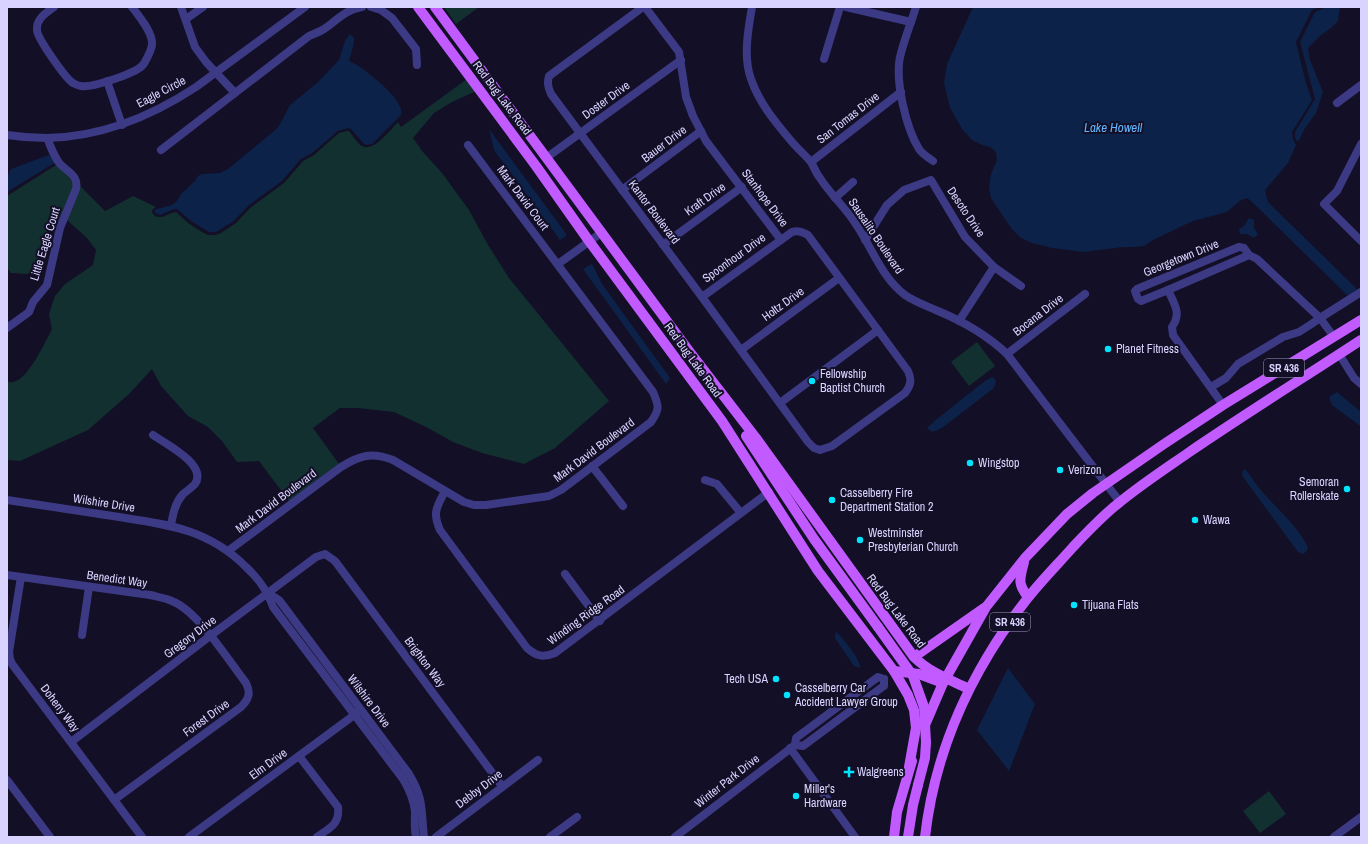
<svg xmlns="http://www.w3.org/2000/svg" width="1368" height="844" font-family="'Archivo Narrow',sans-serif">
<style>
.green{fill:#12302f}
.water{fill:#0c2248}
.lines{fill:none;stroke-linecap:round;stroke-linejoin:round}
.minor{stroke:#3d3a85;stroke-width:8}
.major{stroke:#c25bff;stroke-width:10}
.major-bridge{stroke:#c25bff;stroke-width:10}
.poi-dot{fill:#00e5ff;stroke:#130f26;stroke-width:1.5}
.labels{text-anchor:middle;dominant-baseline:central;stroke-width:4;stroke-linejoin:round;paint-order:stroke}
.shield{fill:#130f26;stroke:#9e99be;stroke-width:1}
.shield-label{font-size:11px;font-weight:bold;fill:#d9d4ff}
.street-label{font-size:12px;fill:#d9d4ff;stroke:#130f26}
.poi-label{font-size:12px;fill:#d9d4ff;stroke:#130f26;text-anchor:start}
.water-label{font-size:13px;font-style:italic;fill:#62b6ff;stroke:#130f26}
</style>
<rect width="100%" height="100%" fill="#130f26"/>
<!-- green -->
<g class="green">
<polygon points="444,7 479,7 456,24"/>
<path d="M467 79 476 91 452 102 434 113 413 138 423 152 442 173 469 210 488 245 509 278 609 401 555 448 524 464 482 453 453 442 426 427 394 412 358 408H340L313 428 339 464 289 501 259 461 237 462 222 441 208 427 188 416 161 386 152 369 129 394 88 430 20 461 7 460V381C9 382 11 383 13 382 28 380 45 342 52 329L49 314 55 296 65 284 93 265 96 250 87 238 67 220 80 186 105 211 133 196 156 207 153 209 152 212C157 223 168 213 176 212L188 223 202 232 208 235H215L221 233 236 223 250 208 284 183 303 161 314 155 339 133 347 131H349C353 136 357 143 362 146 373 153 391 129 398 122L401 127Z"/>
<path d="M56 165 66 173 74 184 58 223C39 232 41 250 39 268L27 274 11 273 7 268V196Z"/>
<polygon points="977,342 995,366 969,386 951,362"/>
<polygon points="1269,791 1286,814 1260,833 1243,811"/>
</g>
<!-- water -->
<g class="water">
<polygon points="973,7 1320,7 1312,10 1296,42 1306,83 1312,100 1292,132 1293,139 1296,145 1288,163 1265,190 1268,202 1357,289 1348,296 1252,202 1247,198 1241,200 1227,212 1193,221 1153,240 1144,246 1135,247 1123,247 1083,252 1052,248 1032,243 1021,238 1011,228 991,198 989,187 991,174 997,160 996,152 990,147 982,145 972,140 962,129 950,108 944,83 947,64"/>
<polygon points="1326,7 1340,7 1338,21 1331,28 1321,35 1308,48 1310,60 1323,92 1316,113 1305,128 1298,142 1295,138 1295,132 1315,99 1300,42 1315,12"/>
<path d="M350 34 354 38V43L349 61C351 62 354 63 357 65 368 72 406 101 401 115L372 144 367 145 364 144 351 129 348 128 338 131 312 153 301 159 282 181 248 206 234 221 216 232H209L204 229 191 221 177 209H174L160 215 155 213V210L157 209 172 205 177 201 181 194 195 181 198 176 202 174 220 173 228 169 273 132 279 126 290 105 318 82 339 60 345 41Z"/>
<polygon points="489,129 567,235 560,240 494,150"/>
<polygon points="54,154 56,162 7,192 7,177 11,169 46,156"/>
<polygon points="1249,218 1254,220 1254,228 1258,234 1254,238 1247,234 1240,234 1239,229 1244,226"/>
<polygon points="592,264 602,284 670,378 666,384 583,269"/>
<polygon points="993,377 996,381 994,388 942,428 932,432 927,428 937,419 986,380"/>
<polygon points="1337,392 1361,412 1361,425 1359,425 1332,405 1329,397"/>
<path d="M1244 469 1246 470C1253 479 1259 489 1267 497 1281 512 1299 529 1308 547L1306 552 1302 554 1298 552 1243 477 1242 473Z"/>
<path d="M836 631C843 640 860 657 860 668L854 666 835 638Z"/>
<polygon points="1008,668 1035,704 1009,771 977,730"/>
</g>
<g class="lines">
<!-- minor -->
<g class="minor">
<path d="M54 7C46 13 36 19 37 30 37 38 66 79 73 83 75 84 79 86 81 86 92 88 133 74 142 66 145 63 152 49 152 44 153 33 139 16 132 7"/>
<polyline points="181,7 195,47 206,62 235,93"/>
<polyline points="371,7 381,10 392,18 416,49 417,65"/>
<path d="M643 7 549 76C547 83 548 87 551 94L702 297 808 442 814 448 820 450 832 446 905 393C911 385 912 380 908 371L808 235C802 232 798 230 792 232L702 297"/>
<polyline points="645,7 679,52 686,97 693,116 706,141 781,240"/>
<path d="M752 7C748 30 743 57 751 79 759 103 776 123 792 142 798 149 805 155 811 162 814 167 816 173 820 178 830 194 845 207 855 223 872 247 881 277 905 295 915 302 927 306 938 311 962 321 988 336 1007 354L1120 502"/>
<polyline points="846,7 911,22"/>
<path d="M916 7C911 23 904 40 900 57 895 81 906 128 919 149 922 154 928 157 933 161"/>
<polyline points="186,19 203,7"/>
<polyline points="824,59 840,7"/>
<polyline points="107,81 122,125"/>
<polyline points="1337,103 1361,85"/>
<path d="M7 135C20 137 34 138 47 138 101 137 152 116 196 87L305 7"/>
<polyline points="1361,144 1337,191 1324,204 1361,241"/>
<path d="M161 150 309 36C314 34 319 32 324 29 336 21 346 9 362 7"/>
<polyline points="546,158 681,60"/>
<polyline points="811,162 901,92"/>
<polyline points="622,190 701,131"/>
<polyline points="835,198 853,182"/>
<polyline points="865,240 887,205 904,190 931,180 965,237 994,267 1021,286"/>
<polyline points="663,245 742,187"/>
<polyline points="558,264 601,233"/>
<polyline points="1168,290 1141,301 1138,299 1135,291 1137,289 1239,247 1244,248 1249,255"/>
<polyline points="959,321 994,267"/>
<path d="M7 328 29 312 33 302 47 285 60 228 76 189C79 176 68 172 60 164 54 157 51 147 47 138"/>
<polyline points="741,350 839,278"/>
<polyline points="1007,354 1085,294"/>
<polyline points="1339,354 1354,378 1361,384"/>
<polyline points="1211,387 1226,378 1238,364 1283,337 1299,332 1310,325 1320,318 1361,292"/>
<polyline points="780,403 878,330"/>
<path d="M1223 405 1173 335 1172 327C1182 313 1174 304 1168 290L1249 255 1257 259 1320 318 1334 337"/>
<path d="M153 435C166 444 208 465 195 484 191 488 187 491 183 494 175 503 173 514 171 525"/>
<polyline points="592,466 623,506"/>
<polyline points="705,480 717,484 741,513"/>
<path d="M445 491C437 507 432 512 440 530L527 648C536 656 543 658 555 653L769 492"/>
<path d="M7 500C40 505 73 510 106 515 161 524 205 526 246 567 259 579 267 590 273 607L403 779C409 789 414 800 415 812 415 821 414 828 416 837"/>
<path d="M228 551 341 467C360 455 372 452 393 460L464 502 474 505H486L549 496 561 490 651 422C660 409 659 406 653 392L468 145"/>
<polyline points="565,574 600,621"/>
<path d="M7 575 150 595C158 597 166 598 174 602 199 613 229 661 246 683 251 693 249 699 241 707L114 800"/>
<polyline points="21,577 9,652 10,659 12,664 142,837"/>
<path d="M268 593 279 600 409 774C424 798 421 811 424 837"/>
<polyline points="82,635 89,587"/>
<polyline points="71,742 210,636 316,557 325,554 335,561 502,786"/>
<polyline points="795,745 796,738 878,677 884,679"/>
<polyline points="790,748 855,837"/>
<path d="M299 756 338 807C340 825 329 828 317 837"/>
<polyline points="7,780 50,837"/>
<polyline points="189,837 357,713"/>
<polyline points="436,837 538,760"/>
<polyline points="550,837 577,817"/>
<polyline points="675,837 795,745 803,746 881,688 884,686 884,679"/>
<polyline points="1334,837 1361,817"/>
</g>
<!-- major -->
<g class="major">
<polyline points="418,7 536,166 589,241 722,421 818,571 894,671 908,695 914,710 916,728 909,767"/>
<path d="M435 7 689 351 756 438 914 657C929 672 950 680 969 689"/>
<polyline points="746,436 814,539 878,627"/>
<path d="M1024 562C1020 579 1017 583 1028 597"/>
<polyline points="914,657 984,608"/>
<polyline points="894,671 919,674 943,683"/>
<polyline points="925,725 943,683 986,607 1025,558 1067,514 1093,493 1164,444 1223,405 1361,320"/>
<polyline points="894,837 897,812 912,761"/>
<polyline points="908,837 913,805 918,785"/>
<path d="M925 837C935 749 973 668 1027 599 1041 581 1058 564 1073 547 1088 531 1103 515 1120 502 1142 484 1165 469 1188 453 1245 414 1303 378 1361 340"/>
</g>
<!-- major-bridge -->
<polyline class="major-bridge" points="878,627 913,676 924,707 926,742 925,758 918,785"/>
</g>
<!-- markers -->
<g class="poi-dot">
<circle cx="1108" cy="349" r="4"/>
<circle cx="812" cy="381" r="4"/>
<circle cx="970" cy="463" r="4"/>
<circle cx="1060" cy="470" r="4"/>
<circle cx="1347" cy="489" r="4"/>
<circle cx="832" cy="500" r="4"/>
<circle cx="1195" cy="520" r="4"/>
<circle cx="860" cy="540" r="4"/>
<circle cx="1074" cy="605" r="4"/>
<circle cx="776" cy="679" r="4"/>
<circle cx="787" cy="695" r="4"/>
<path d="M847 766h4v4h4v4h-4v4h-4v-4h-4v-4h4z"/>
<circle cx="796" cy="796" r="4"/>
</g>
<g class="labels">
<!-- shield labels -->
<g class="shield">
<rect x="1264" y="359" width="40" height="18" rx="3"/>
<rect x="990" y="613" width="40" height="18" rx="3"/>
</g>
<g class="shield-label">
<text x="1284" y="368">SR 436</text>
<text x="1010" y="622">SR 436</text>
</g>
<!-- street labels -->
<g class="street-label">
<text transform="translate(161 92) rotate(-28)">Eagle Circle</text>
<text transform="translate(502 98) rotate(53)">Red Bug Lake Road</text>
<text transform="translate(606 100) rotate(-36)">Doster Drive</text>
<text transform="translate(848 118) rotate(-38)">San Tomas Drive</text>
<text transform="translate(664 144) rotate(-37)">Bauer Drive</text>
<text transform="translate(523 198) rotate(53)">Mark David Court</text>
<text transform="translate(765 198) rotate(53)">Stanhope Drive</text>
<text transform="translate(705 199) rotate(-36)">Kraft Drive</text>
<text transform="translate(654 212) rotate(53)">Kantor Boulevard</text>
<text transform="translate(966 212) rotate(56)">Desoto Drive</text>
<text transform="translate(876 236) rotate(56)">Sausalito Boulevard</text>
<text transform="translate(45 244) rotate(-73)">Little Eagle Court</text>
<text transform="translate(734 258) rotate(-36)">Spoonhour Drive</text>
<text transform="translate(1181 258) rotate(-22)">Georgetown Drive</text>
<text transform="translate(783 304) rotate(-36)">Holtz Drive</text>
<text transform="translate(1038 315) rotate(-38)">Bocana Drive</text>
<text transform="translate(693 360) rotate(54)">Red Bug Lake Road</text>
<text transform="translate(594 450) rotate(-37)">Mark David Boulevard</text>
<text transform="translate(276 501) rotate(-37)">Mark David Boulevard</text>
<text transform="translate(104 503) rotate(9)">Wilshire Drive</text>
<text transform="translate(117 579) rotate(8)">Benedict Way</text>
<text transform="translate(896 611) rotate(53)">Red Bug Lake Road</text>
<text transform="translate(586 615) rotate(-36)">Winding Ridge Road</text>
<text transform="translate(190 637) rotate(-37)">Gregory Drive</text>
<text transform="translate(425 662) rotate(53)">Brighton Way</text>
<text transform="translate(369 701) rotate(53)">Wilshire Drive</text>
<text transform="translate(60 708) rotate(53)">Doheny Way</text>
<text transform="translate(206 718) rotate(-36)">Forest Drive</text>
<text transform="translate(268 764) rotate(-36)">Elm Drive</text>
<text transform="translate(727 781) rotate(-38)">Winter Park Drive</text>
<text transform="translate(479 789) rotate(-37)">Debby Drive</text>
</g>
<!-- poi labels -->
<g class="poi-label">
<text x="1116" y="349">Planet Fitness</text>
<text x="820" y="374">Fellowship<tspan x="820" dy="14">Baptist Church</tspan></text>
<text x="978" y="463">Wingstop</text>
<text x="1068" y="470">Verizon</text>
<text x="1339" y="482" text-anchor="end">Semoran<tspan x="1339" dy="14">Rollerskate</tspan></text>
<text x="840" y="493">Casselberry Fire<tspan x="840" dy="14">Department Station 2</tspan></text>
<text x="1203" y="520">Wawa</text>
<text x="868" y="533">Westminster<tspan x="868" dy="14">Presbyterian Church</tspan></text>
<text x="1082" y="605">Tijuana Flats</text>
<text x="768" y="679" text-anchor="end">Tech USA</text>
<text x="795" y="688">Casselberry Car<tspan x="795" dy="14">Accident Lawyer Group</tspan></text>
<text x="857" y="772">Walgreens</text>
<text x="804" y="789">Miller's<tspan x="804" dy="14">Hardware</tspan></text>
</g>
<!-- water labels -->
<g class="water-label">
<text x="1113" y="127">Lake Howell</text>
</g>
</g>
<!-- border -->
<rect width="1368" height="844" fill="none" stroke="#d9d4ff" stroke-width="16"/>
</svg>
